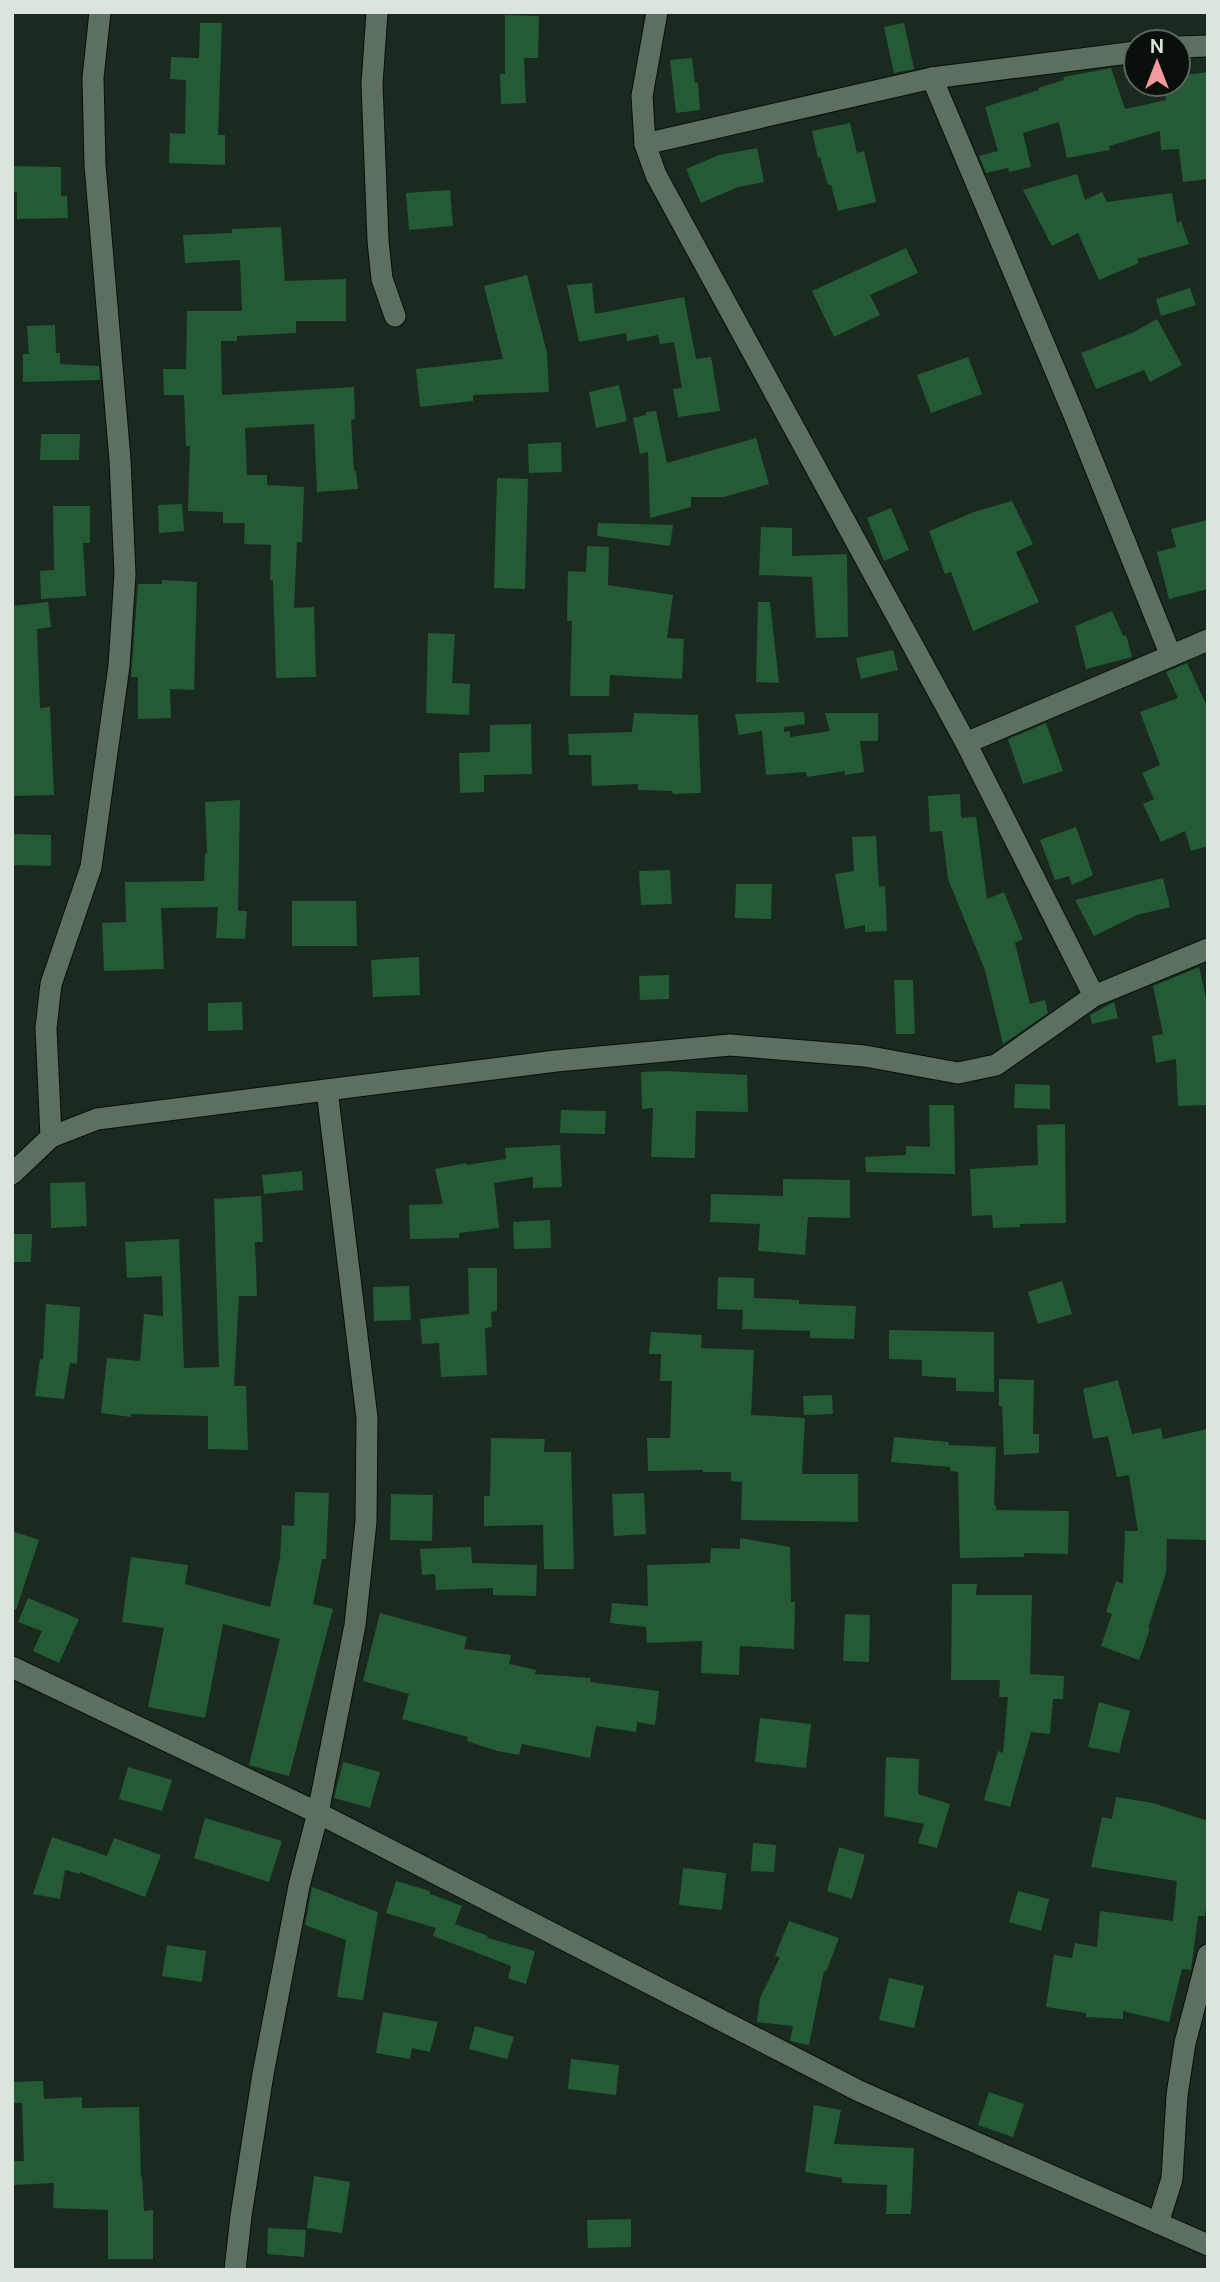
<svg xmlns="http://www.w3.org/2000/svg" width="1220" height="2282" font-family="'DM Sans',sans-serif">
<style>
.building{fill:#245b36}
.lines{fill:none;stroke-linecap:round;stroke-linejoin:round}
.minor-casing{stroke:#041208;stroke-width:23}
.minor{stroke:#5d6f61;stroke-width:21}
</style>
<rect width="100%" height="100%" fill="#1a2a1e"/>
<!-- building -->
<g class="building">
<polygon points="505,15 539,16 538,58 524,58 526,103 501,104 500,74 505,74"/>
<polygon points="200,23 222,23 218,135 225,135 225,165 169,163 170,133 185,134 186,80 170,79 171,57 199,58"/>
<polygon points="904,23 914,69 894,73 884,27"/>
<polygon points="692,58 695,83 698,83 700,110 676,113 670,60"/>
<polygon points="1111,68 1125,109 1166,100 1164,84 1178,84 1178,76 1208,72 1208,179 1183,182 1179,149 1161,150 1160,131 1109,146 1110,150 1067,158 1059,122 1023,133 1031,167 1009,172 1008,168 986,173 979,156 998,151 985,107 1039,90 1038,88 1064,80 1063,77"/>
<polygon points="850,123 857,153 864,151 876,202 838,211 831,185 828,185 820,157 818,158 812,131"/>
<polygon points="757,148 764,182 738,187 701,203 686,169 719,155"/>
<polygon points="12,166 61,167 61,196 67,196 68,218 17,219 17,192 12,192"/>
<polygon points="1077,174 1085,200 1102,192 1107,202 1172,193 1177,223 1181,221 1189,244 1137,259 1139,263 1099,280 1078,233 1052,246 1023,190"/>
<polygon points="450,190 453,226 409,230 406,193"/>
<polygon points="281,227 285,281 346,279 346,321 296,321 296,333 237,336 237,341 221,341 222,395 354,387 355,419 351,420 354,471 356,471 358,489 317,492 314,424 245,428 247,475 267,475 267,485 304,487 302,542 297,542 294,608 314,607 316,677 276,678 273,580 270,580 271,545 244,544 245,523 223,523 223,512 188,511 190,446 186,446 184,395 164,395 163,369 186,369 187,311 242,311 240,260 185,263 183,235 232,233 232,229"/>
<polygon points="906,248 918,273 870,295 880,315 834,337 812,291"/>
<polygon points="527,275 547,353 549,392 473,395 473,401 420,407 416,369 503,359 484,286"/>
<polygon points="592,283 595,314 684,297 696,359 711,357 720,411 678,417 673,389 682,388 674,342 660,344 658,335 627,341 626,333 579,342 567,285"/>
<polygon points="1190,288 1196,305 1161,316 1156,299"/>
<polygon points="1157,319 1182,365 1150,382 1144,370 1096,389 1081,353 1134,332"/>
<polygon points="55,325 56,353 60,353 60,364 99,366 100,380 23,382 23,354 29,354 27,326"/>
<polygon points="968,357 982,394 931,413 917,375"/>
<polygon points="619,385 627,421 596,428 589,392"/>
<polygon points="656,411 667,463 756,438 769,484 724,497 691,497 691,507 650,518 648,452 640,454 633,418 646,415 646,412"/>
<polygon points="41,434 80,434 79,460 40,460"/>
<polygon points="561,442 562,472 529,473 528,444"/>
<polygon points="497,478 528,479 525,589 494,588"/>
<polygon points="1012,501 1033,544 1016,552 1039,602 973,631 951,572 945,574 929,531 974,512"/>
<polygon points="182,504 184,531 159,533 158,505"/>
<polygon points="53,506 90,506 90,543 83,543 86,596 41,599 40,571 54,570"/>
<polygon points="891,508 909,550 884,561 867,518"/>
<polygon points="1208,520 1208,589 1169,599 1157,552 1176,547 1171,529"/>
<polygon points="598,523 673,525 670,546 597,536"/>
<polygon points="761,527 792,528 792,556 847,554 848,637 816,638 812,577 759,575"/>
<polygon points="587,546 609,547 608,585 673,595 667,638 684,639 682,679 610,675 609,696 570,696 572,621 567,621 568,571 586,572"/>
<polygon points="162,580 197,582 194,690 170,689 171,718 138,719 138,677 131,677 138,584 162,584"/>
<polygon points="48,602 51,627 37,629 40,708 50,707 54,795 12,796 12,606"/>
<polygon points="758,602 770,602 779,683 756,682"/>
<polygon points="1112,611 1123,636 1126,635 1132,657 1086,669 1075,626"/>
<polygon points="428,633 455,634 452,683 470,684 469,715 426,713"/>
<polygon points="893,650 898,670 861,679 856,658"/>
<polygon points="1187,663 1208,708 1208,846 1191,851 1185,831 1161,842 1143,804 1154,799 1142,773 1160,765 1140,712 1178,698 1166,672"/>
<polygon points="804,712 805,724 784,727 784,732 790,731 790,737 830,731 825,713 878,713 878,741 860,741 864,772 845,775 845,771 807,777 806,772 766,775 762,731 739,735 735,714"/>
<polygon points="634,713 698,715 701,793 673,794 672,791 638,790 638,784 592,786 591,755 569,755 568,734 632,732"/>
<polygon points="1046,723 1063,771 1023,784 1008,739"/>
<polygon points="531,724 532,774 484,775 484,792 460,793 459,753 490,752 490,725"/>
<polygon points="960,794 961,818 976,817 987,899 1004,892 1023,939 1015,943 1030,1004 1045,1000 1048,1013 1003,1044 985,970 948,879 942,831 930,832 928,796"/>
<polygon points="240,800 238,911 247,911 245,939 216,938 218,907 161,908 164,969 104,971 102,923 126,922 125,882 204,881 205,853 207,854 205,802"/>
<polygon points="1076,827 1093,875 1072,885 1069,876 1055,880 1040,840"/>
<polygon points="13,834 51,835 51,866 12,865"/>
<polygon points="876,836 879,887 885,886 887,931 865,932 865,925 845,929 835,874 854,871 852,837"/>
<polygon points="670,870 672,904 641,905 639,871"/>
<polygon points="1163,878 1170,907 1137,915 1094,936 1075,900"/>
<polygon points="736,884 772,884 771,919 735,918"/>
<polygon points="292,901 356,901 357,946 292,946"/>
<polygon points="419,957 420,995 373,997 371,960"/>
<polygon points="1199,967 1208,1008 1208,1105 1178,1106 1176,1059 1156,1063 1152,1036 1163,1034 1153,986"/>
<polygon points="669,975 669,999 640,1000 639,976"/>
<polygon points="894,980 913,980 915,1034 896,1034"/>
<polygon points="242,1002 243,1030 208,1031 208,1003"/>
<polygon points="1114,1002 1118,1018 1092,1024 1090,1015"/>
<polygon points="666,1071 747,1075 748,1112 696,1111 695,1158 651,1157 653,1108 642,1109 641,1072"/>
<polygon points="1015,1084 1050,1085 1050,1109 1014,1108"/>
<polygon points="929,1105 954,1105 955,1174 866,1172 865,1157 906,1155 906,1146 930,1147"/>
<polygon points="561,1110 606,1111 605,1134 560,1133"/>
<polygon points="1065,1124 1066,1223 1020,1224 1020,1227 993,1228 992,1215 972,1216 970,1169 1038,1165 1037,1125"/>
<polygon points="560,1145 562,1187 533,1188 533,1177 494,1183 499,1228 459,1233 459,1238 410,1239 409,1205 443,1204 435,1169 466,1163 466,1165 506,1159 505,1148"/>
<polygon points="302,1171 303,1190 264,1194 262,1175"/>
<polygon points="783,1179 850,1180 850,1218 808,1217 805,1255 758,1251 760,1224 710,1222 711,1194 783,1196"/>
<polygon points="85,1182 87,1226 51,1228 50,1183"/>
<polygon points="261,1196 263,1242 255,1242 257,1296 239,1296 234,1386 246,1386 248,1450 208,1449 208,1416 131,1414 131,1417 101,1413 107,1358 140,1361 144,1314 163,1316 162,1276 127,1278 125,1242 179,1239 184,1368 219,1367 214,1199"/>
<polygon points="550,1220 551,1248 514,1249 513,1222"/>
<polygon points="12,1234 32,1234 31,1262 12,1262"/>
<polygon points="468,1268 497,1268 497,1311 491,1312 492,1327 485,1328 487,1375 441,1377 439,1343 422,1344 420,1319 469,1314"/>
<polygon points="718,1277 754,1278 754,1298 799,1300 799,1304 856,1306 854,1339 810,1338 810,1331 742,1329 743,1310 717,1309"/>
<polygon points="1062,1281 1072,1314 1038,1324 1028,1292"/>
<polygon points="409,1286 411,1320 374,1321 373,1287"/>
<polygon points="46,1304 80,1307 77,1364 70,1363 64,1399 35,1396 40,1359 43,1360"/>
<polygon points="889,1330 994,1332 994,1392 956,1391 956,1378 922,1376 922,1360 889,1359"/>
<polygon points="651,1332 702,1335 701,1348 754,1350 751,1415 805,1418 802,1474 858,1474 858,1522 741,1520 742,1482 731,1481 731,1472 703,1472 703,1470 648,1471 647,1438 670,1438 672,1381 660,1381 661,1354 649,1354"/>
<polygon points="999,1379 1034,1380 1033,1434 1039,1434 1039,1453 1004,1455 1002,1406 999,1406"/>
<polygon points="1118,1380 1132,1434 1161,1428 1163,1439 1208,1429 1208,1540 1167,1539 1166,1573 1148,1628 1150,1629 1139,1660 1101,1646 1112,1614 1106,1612 1116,1581 1123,1584 1125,1531 1138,1531 1129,1475 1117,1477 1108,1436 1093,1439 1083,1389"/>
<polygon points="832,1395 833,1414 804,1415 803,1396"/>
<polygon points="894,1437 949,1442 948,1445 996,1447 994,1505 996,1505 996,1510 1069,1511 1068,1554 1024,1553 1024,1557 960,1558 958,1472 950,1471 950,1467 891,1462"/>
<polygon points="491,1438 545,1439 544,1452 571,1452 574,1569 544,1569 543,1525 484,1526 484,1496 490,1496"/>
<polygon points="295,1492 329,1493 326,1559 322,1559 313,1604 333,1609 289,1776 249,1765 280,1639 223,1624 205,1718 148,1707 164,1628 122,1622 131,1557 188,1565 185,1584 270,1607 280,1558 282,1525 294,1526"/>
<polygon points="644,1493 646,1534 614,1536 612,1494"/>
<polygon points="391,1494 433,1495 432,1541 390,1540"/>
<polygon points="12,1531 39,1540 16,1610 12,1609"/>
<polygon points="740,1538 790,1547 791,1602 795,1602 794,1649 740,1646 739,1675 701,1673 702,1641 647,1643 646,1627 610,1623 612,1603 648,1606 647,1565 710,1563 711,1548 740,1549"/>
<polygon points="471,1547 472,1563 537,1565 536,1596 493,1595 493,1588 436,1590 435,1574 422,1575 420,1549"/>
<polygon points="952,1584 977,1584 976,1595 1032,1595 1030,1674 1064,1676 1063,1699 1053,1699 1050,1734 1031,1732 1010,1807 984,1800 998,1751 1003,1753 1008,1697 999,1697 1000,1680 951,1680"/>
<polygon points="28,1598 79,1619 59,1663 33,1651 42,1631 18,1622"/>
<polygon points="380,1613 467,1637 464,1649 511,1655 509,1664 536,1670 535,1674 591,1678 590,1682 659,1691 655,1725 637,1722 636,1732 596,1726 590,1758 522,1744 519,1755 497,1751 467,1741 468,1737 402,1719 409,1694 363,1681"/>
<polygon points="845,1614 870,1615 869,1662 843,1661"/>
<polygon points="1099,1702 1130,1711 1119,1753 1088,1747"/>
<polygon points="760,1718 811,1724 806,1768 755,1762"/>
<polygon points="886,1757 919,1759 918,1794 950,1804 937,1848 918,1843 924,1824 884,1816"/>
<polygon points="343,1762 380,1772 370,1808 334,1798"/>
<polygon points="128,1767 172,1780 162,1811 119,1799"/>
<polygon points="1116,1797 1153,1803 1208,1821 1208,1886 1205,1916 1198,1916 1191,1970 1182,1969 1169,2022 1123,2011 1123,2019 1086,2017 1086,2013 1046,2007 1054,1955 1072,1958 1075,1943 1097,1947 1100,1911 1173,1921 1177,1881 1091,1867 1102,1817 1112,1819"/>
<polygon points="205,1818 282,1841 269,1882 194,1858"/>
<polygon points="52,1837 107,1856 114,1838 161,1855 145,1897 80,1872 80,1874 65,1870 60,1899 33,1894"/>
<polygon points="753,1843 776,1845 774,1872 751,1871"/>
<polygon points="839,1847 865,1855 852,1899 827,1891"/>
<polygon points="683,1868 726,1873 722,1910 679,1905"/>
<polygon points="396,1881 430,1891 430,1894 462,1906 455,1924 488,1936 487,1938 535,1951 526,1984 508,1978 511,1966 433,1936 436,1928 386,1913"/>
<polygon points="312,1887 378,1912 363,2000 337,1997 346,1940 305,1925"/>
<polygon points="1018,1891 1049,1899 1041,1931 1009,1922"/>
<polygon points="789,1921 839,1938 826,1972 824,1971 809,2045 790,2041 793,2026 757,2022 760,1998 780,1957 775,1956"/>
<polygon points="167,1945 206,1951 202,1982 162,1976"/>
<polygon points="889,1978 924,1986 914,2028 879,2020"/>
<polygon points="383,2012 438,2022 430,2052 412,2048 410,2059 376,2053"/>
<polygon points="475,2026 514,2037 507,2059 469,2049"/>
<polygon points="571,2059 619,2065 616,2095 568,2089"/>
<polygon points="43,2081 44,2099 82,2097 82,2108 139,2107 141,2177 142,2177 144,2211 153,2210 153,2259 108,2259 108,2210 53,2208 54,2183 12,2185 12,2161 24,2161 22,2103 12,2103 12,2082"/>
<polygon points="989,2092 1024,2104 1013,2137 978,2125"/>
<polygon points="814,2105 841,2110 834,2144 914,2148 911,2214 886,2214 887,2185 842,2183 842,2178 805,2172"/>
<polygon points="314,2176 350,2182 342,2233 307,2228"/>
<polygon points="631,2219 631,2247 588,2248 587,2220"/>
<polygon points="268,2228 306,2230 304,2257 267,2254"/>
</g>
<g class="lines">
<!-- minor casing -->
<g class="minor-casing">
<g id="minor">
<polyline points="377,12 372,84 378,241 382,279 395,316"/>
<polyline points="657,12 642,96 645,144 656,175 966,743 1094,996"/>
<polyline points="1178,47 1208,46"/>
<polyline points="932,78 1074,415 1171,656"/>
<polyline points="645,144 932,78 1136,52"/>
<polyline points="966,743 1208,640"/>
<polyline points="51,1137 46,1028 51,984 91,867 119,666 125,574 120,460 95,165 93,78 100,12"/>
<polyline points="12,1174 51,1137 97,1119 556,1061 730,1045 865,1056 958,1073 996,1065 1094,996 1208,949"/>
<polyline points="12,1667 318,1813 859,2091 1208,2245"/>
<polyline points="1158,2223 1172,2179 1177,2095 1185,2043 1208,1955"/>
<polyline points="235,2270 241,2216 263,2074 299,1886 318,1813 355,1625 366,1522 367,1418 327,1090"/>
</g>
</g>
<!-- minor -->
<use href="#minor" class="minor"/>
</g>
<!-- border -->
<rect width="1220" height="2282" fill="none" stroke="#dbe5dd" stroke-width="28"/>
<!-- north arrow -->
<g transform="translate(1157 63)"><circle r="33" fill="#09100b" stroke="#5d655f" stroke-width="2"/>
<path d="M0-5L12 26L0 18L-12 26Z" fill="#f49a9f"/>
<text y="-10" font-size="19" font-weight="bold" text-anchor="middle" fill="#dbe5dd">N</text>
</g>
</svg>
